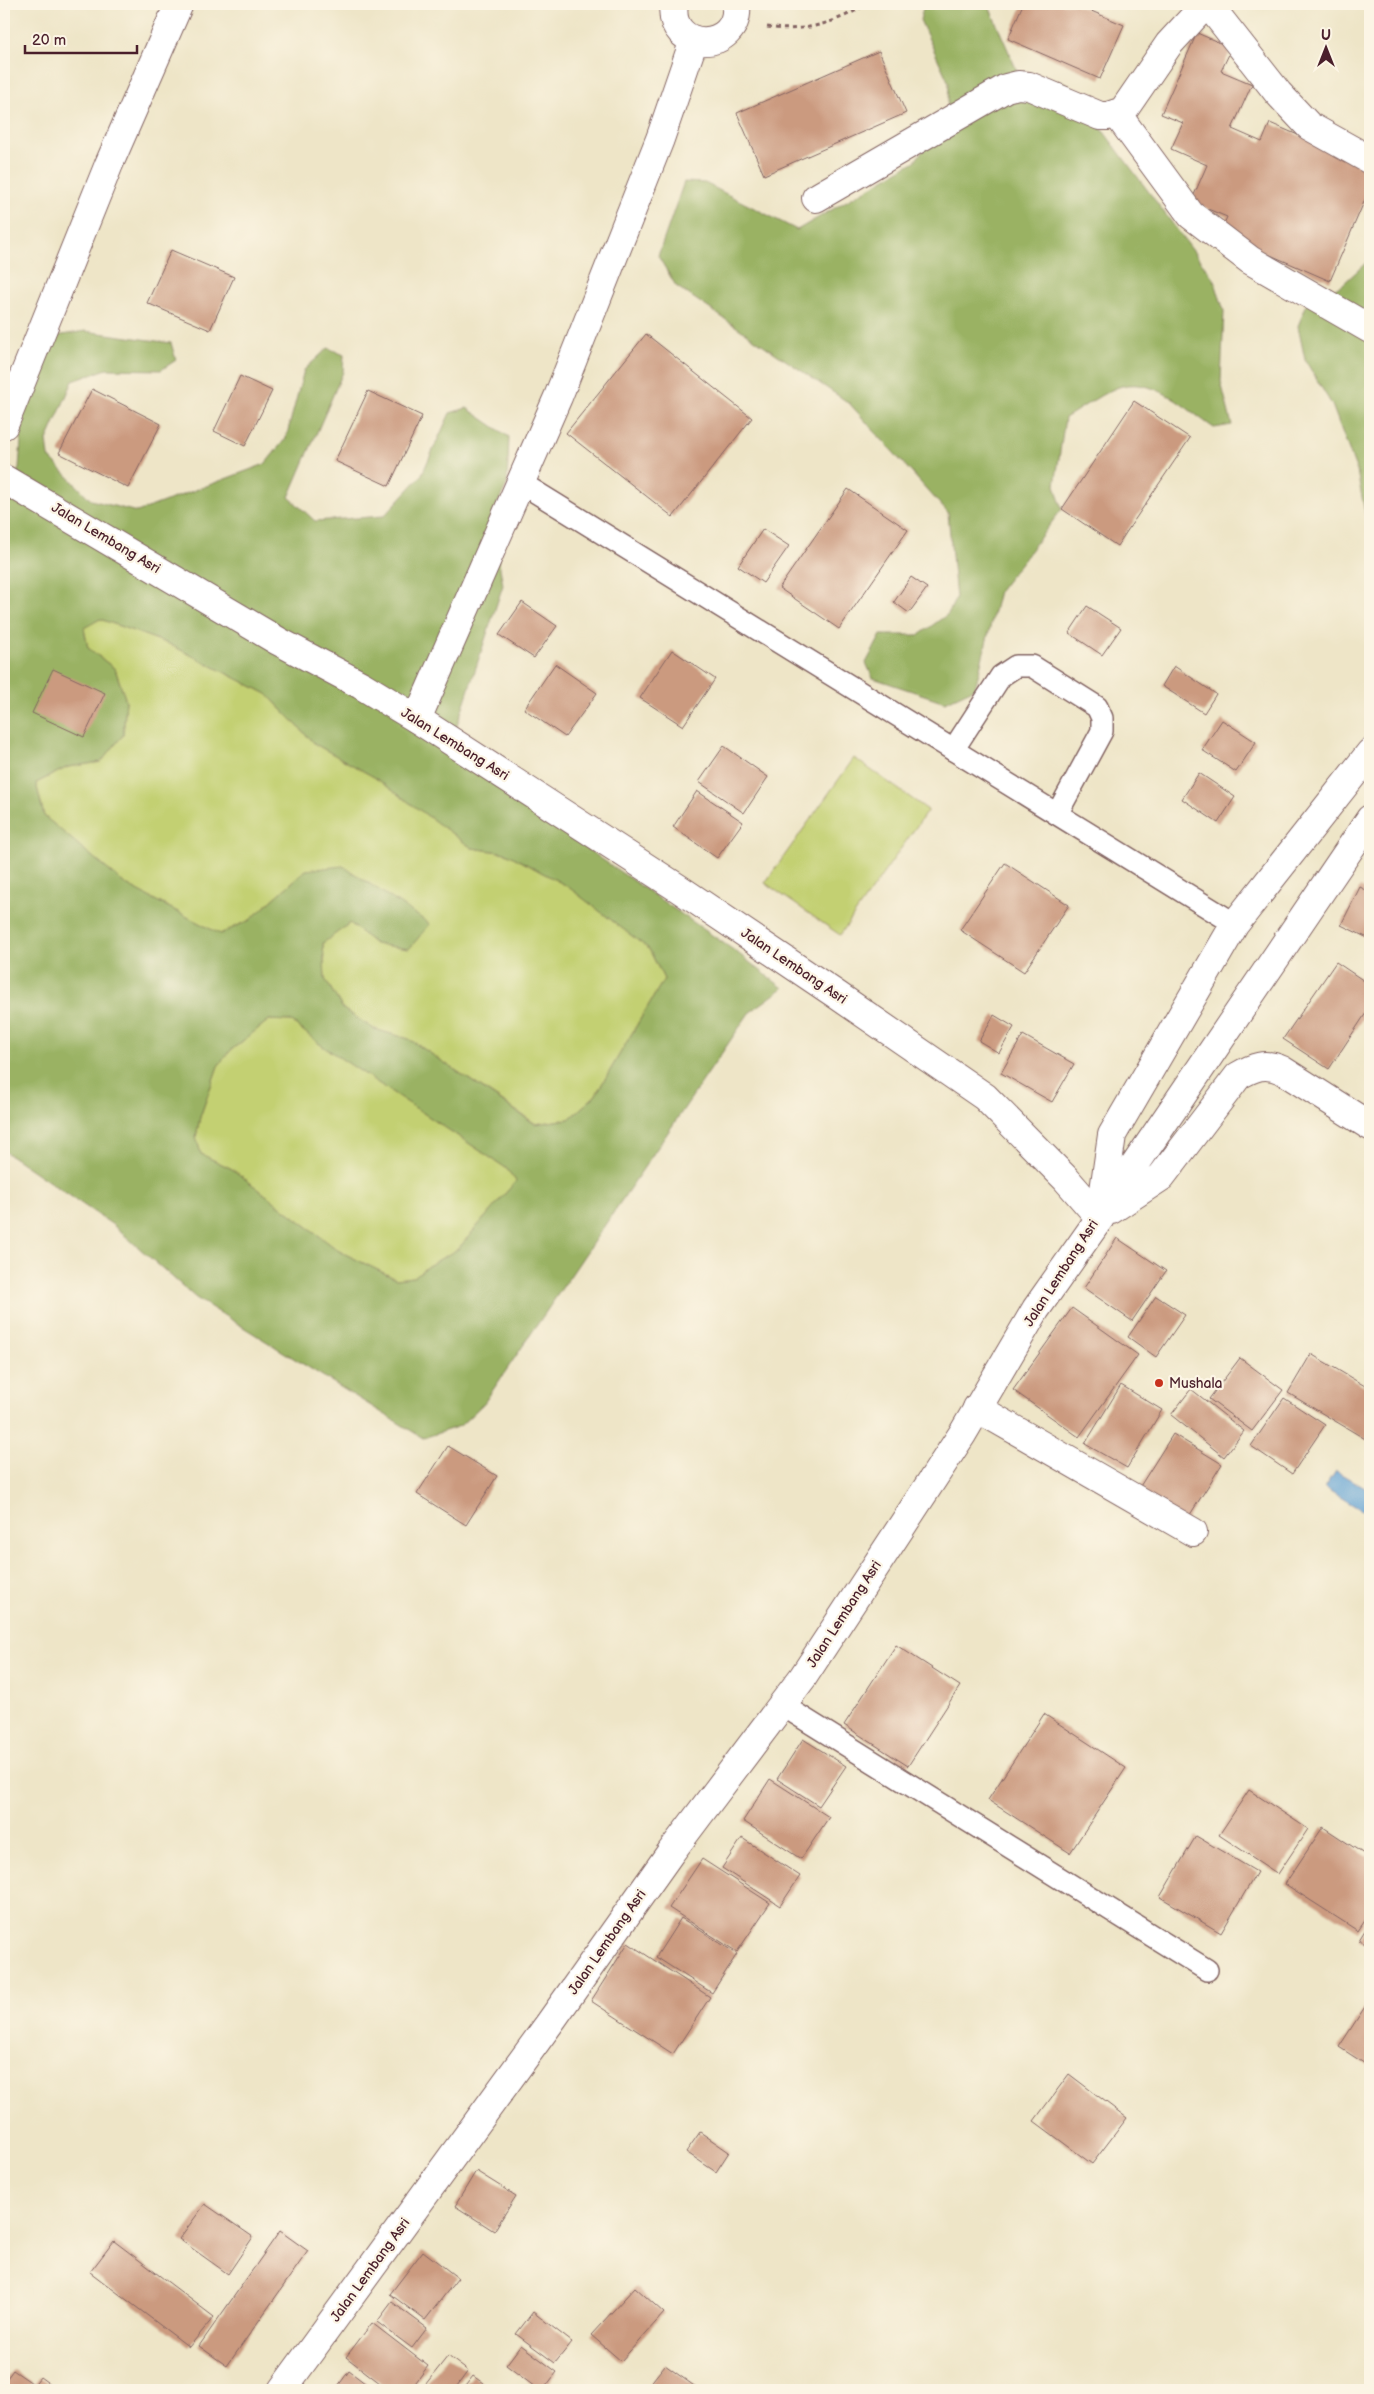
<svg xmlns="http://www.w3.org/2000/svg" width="1374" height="2394" font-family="'Balsamiq Sans',sans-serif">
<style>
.green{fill:#c3d072;stroke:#86784e}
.forest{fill:#9ab264;stroke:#726848;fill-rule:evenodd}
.water{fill:#61a2d4;stroke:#566080}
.building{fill:#cb9a7f}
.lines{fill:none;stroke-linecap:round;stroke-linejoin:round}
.lane-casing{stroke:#836462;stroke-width:24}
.street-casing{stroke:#836462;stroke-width:30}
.path{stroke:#836462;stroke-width:3;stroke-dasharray:4 4;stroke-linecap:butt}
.lane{stroke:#fff;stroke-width:21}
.street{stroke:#fff;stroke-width:28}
.poi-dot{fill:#c8321e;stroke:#fcf5e5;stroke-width:2}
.labels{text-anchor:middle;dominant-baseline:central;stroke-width:4.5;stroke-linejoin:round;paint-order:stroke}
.street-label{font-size:14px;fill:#4a1f2b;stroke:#fcf5e5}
.poi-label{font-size:14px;fill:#4a1f2b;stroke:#fcf5e5;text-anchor:start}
</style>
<rect width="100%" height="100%" fill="#fcf5e5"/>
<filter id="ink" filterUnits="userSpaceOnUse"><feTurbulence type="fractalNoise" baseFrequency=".02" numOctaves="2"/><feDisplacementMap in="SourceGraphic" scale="10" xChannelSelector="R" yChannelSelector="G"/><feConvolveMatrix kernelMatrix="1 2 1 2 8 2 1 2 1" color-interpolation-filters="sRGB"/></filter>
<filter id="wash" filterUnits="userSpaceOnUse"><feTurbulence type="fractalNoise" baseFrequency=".0096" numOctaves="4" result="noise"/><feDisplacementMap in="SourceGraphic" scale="20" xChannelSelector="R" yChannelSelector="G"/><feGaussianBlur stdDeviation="1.12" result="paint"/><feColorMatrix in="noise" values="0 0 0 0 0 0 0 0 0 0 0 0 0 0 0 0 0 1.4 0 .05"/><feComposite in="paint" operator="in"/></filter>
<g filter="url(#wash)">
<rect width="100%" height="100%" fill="#eee5c7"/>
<!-- green -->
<g class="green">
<polygon points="100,619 169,644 267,694 315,744 374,777 472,848 506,853 567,886 649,949 664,979 595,1096 569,1119 536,1124 409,1039 374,1029 343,1009 325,979 323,943 350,923 375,944 408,949 430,924 306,870 250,920 220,934 126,885 44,816 36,783 68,767 101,762 123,735 126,701 115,669 88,648 83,628"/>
<polygon points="854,758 928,810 840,935 765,883"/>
<polygon points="269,1020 291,1021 321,1045 506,1168 516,1181 458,1249 428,1266 414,1277 396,1279 339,1251 232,1169 201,1154 196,1137 200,1117 218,1066 230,1051"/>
</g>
<!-- forest -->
<g class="forest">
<path d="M924 4H988L1018 73 1068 84 1214 279 1224 311 1221 382 1232 425 1214 428C1187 410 1157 378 1122 386 1108 389 1079 410 1065 418L1055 485 1062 509 999 591 975 688 945 702 873 678 866 663 881 635H919L948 614 956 598 948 513 849 403 676 286 658 256 684 182 705 183 797 230 915 161 947 119 949 83 920 20Z"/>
<polygon points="1370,259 1370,539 1357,471 1332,405 1305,360 1298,326 1308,301 1341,286"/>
<path d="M85 331 171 343 176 360 161 370 107 369 73 381 47 440 49 457 91 500 137 512 265 464 286 438 304 370 328 348 344 355 343 372 289 497 315 521 384 516 421 476 450 413 467 408 509 437 507 484 491 517 503 585 448 753 735 951 783 988 749 1013 484 1403 460 1426 423 1438 196 1298 113 1225 4 1151V507L19 468 25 382 51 337ZM100 619 169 644 267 694 315 744 374 777 472 848 506 853 567 886 649 949 664 979 595 1096 569 1119 535 1124 409 1039 374 1029 343 1009 325 979 323 943 350 923 375 944 409 949 430 924 343 866 306 870 250 920 220 934 126 885 44 816 36 783 68 767 101 762 123 735 126 701 115 669 88 648 84 628ZM269 1020 291 1021 321 1045 506 1168 516 1181 458 1249 428 1266 414 1277 396 1279 339 1251 232 1169 201 1154 196 1137 200 1117 218 1066 230 1051Z"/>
</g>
<!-- water -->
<polygon class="water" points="1336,1471 1370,1491 1370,1515 1325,1488"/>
<g id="blocks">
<!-- building -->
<g class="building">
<polygon points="1023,4 1075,4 1124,25 1100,79 1008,39"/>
<polygon points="1197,33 1232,48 1221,71 1252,84 1232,129 1262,142 1270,123 1370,166 1370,188 1330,281 1220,233 1227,217 1191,202 1207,165 1171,149 1183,123 1161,114"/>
<polygon points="879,51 906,113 764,175 737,113"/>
<polygon points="171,250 234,277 210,330 147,303"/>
<polygon points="646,334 752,418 673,517 566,433"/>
<polygon points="240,376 272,391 245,446 214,431"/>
<polygon points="92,389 161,424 128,488 59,453"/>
<polygon points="368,391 422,416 389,486 335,461"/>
<polygon points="1134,401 1190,438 1117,546 1062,509"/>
<polygon points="848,489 908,530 839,629 779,588"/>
<polygon points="763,529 789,546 763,583 738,566"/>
<polygon points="911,577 927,588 909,613 894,602"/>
<polygon points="522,602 557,626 534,658 499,635"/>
<polygon points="1087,606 1121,628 1102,655 1069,633"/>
<polygon points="672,650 715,679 683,726 640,698"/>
<polygon points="555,664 597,693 565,737 524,709"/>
<polygon points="1174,666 1216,694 1204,713 1162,686"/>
<polygon points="53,669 105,693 84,737 32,713"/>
<polygon points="1222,720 1256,742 1236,772 1202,750"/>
<polygon points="724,746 768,777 744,813 699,782"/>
<polygon points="1199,773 1235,797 1218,823 1182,799"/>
<polygon points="697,791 743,822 717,858 673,827"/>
<polygon points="1005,863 1069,905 1024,972 960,930"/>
<polygon points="1360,887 1370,892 1370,939 1341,925"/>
<polygon points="1336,962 1370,985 1370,1007 1329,1069 1283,1039"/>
<polygon points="994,1015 1014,1027 999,1053 979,1041"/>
<polygon points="1023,1035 1074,1064 1052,1102 1001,1073"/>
<polygon points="1117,1238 1166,1271 1132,1321 1084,1288"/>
<polygon points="1156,1296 1185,1315 1156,1357 1128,1337"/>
<polygon points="1072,1308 1138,1355 1079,1437 1013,1390"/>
<polygon points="1311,1354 1370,1389 1370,1434 1367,1440 1288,1393"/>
<polygon points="1240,1358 1283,1390 1252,1431 1209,1399"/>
<polygon points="1121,1385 1162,1410 1127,1468 1085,1444"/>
<polygon points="1191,1389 1244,1431 1224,1457 1171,1415"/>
<polygon points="1284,1398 1325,1425 1292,1474 1251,1446"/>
<polygon points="1173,1434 1222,1464 1186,1521 1137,1491"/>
<polygon points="448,1446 497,1476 466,1525 417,1494"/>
<polygon points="896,1645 960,1686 908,1766 844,1725"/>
<polygon points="1044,1714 1126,1768 1070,1853 988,1800"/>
<polygon points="803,1739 846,1766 819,1806 777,1779"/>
<polygon points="770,1779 829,1817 801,1859 743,1821"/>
<polygon points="1249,1790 1308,1829 1278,1874 1219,1835"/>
<polygon points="1323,1827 1370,1858 1370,1913 1358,1931 1285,1884"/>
<polygon points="1196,1836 1257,1872 1221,1933 1160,1897"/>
<polygon points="742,1838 800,1876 780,1906 722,1868"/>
<polygon points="702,1859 770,1903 737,1952 669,1908"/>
<polygon points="681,1918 737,1954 712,1993 656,1957"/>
<polygon points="1370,1922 1370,1947 1359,1940"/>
<polygon points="628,1943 710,1997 673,2054 591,2001"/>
<polygon points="1370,1999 1370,2067 1339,2047"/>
<polygon points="1069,2074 1127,2118 1092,2164 1034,2121"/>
<polygon points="700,2132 729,2152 716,2172 686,2152"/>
<polygon points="476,2171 516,2196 494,2231 455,2206"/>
<polygon points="205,2204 253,2237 228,2274 179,2239"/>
<polygon points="280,2231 308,2251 227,2366 199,2346"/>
<polygon points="114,2241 214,2317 189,2347 90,2272"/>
<polygon points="423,2251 458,2278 425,2320 390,2294"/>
<polygon points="635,2287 664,2313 621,2361 591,2335"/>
<polygon points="392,2302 427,2328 412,2348 377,2322"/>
<polygon points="533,2312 572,2342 555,2363 516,2334"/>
<polygon points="372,2323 428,2366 410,2390 389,2390 346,2357"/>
<polygon points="521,2345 557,2372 543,2390 539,2390 506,2365"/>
<polygon points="448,2356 468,2371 454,2390 432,2390 425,2385"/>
<polygon points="665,2365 697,2388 695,2390 645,2390"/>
<polygon points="13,2370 32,2383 27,2390 4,2390 4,2382"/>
<polygon points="349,2371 374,2390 335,2390"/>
<polygon points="473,2376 493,2390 462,2390"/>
<polygon points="40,2377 58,2390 30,2390"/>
</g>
</g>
</g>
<g filter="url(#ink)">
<use href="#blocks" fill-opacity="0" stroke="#836462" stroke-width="1"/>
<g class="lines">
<!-- lane casing -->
<g class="lane-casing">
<g id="lane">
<polyline points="521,483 1235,924"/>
<polyline points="953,750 1001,676 1016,666 1032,666 1097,707 1102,718 1102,731 1057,814"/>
<polyline points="782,1705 1207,1970"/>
</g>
</g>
<!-- street casing -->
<g class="street-casing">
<g id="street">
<path d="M674 4C666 53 741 54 736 4"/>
<polyline points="1208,4 1278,93 1309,126 1370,160"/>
<polyline points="1117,114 1191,215 1250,260 1370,329"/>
<polyline points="816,198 1006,88 1018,85 1029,86 1100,116 1108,116 1123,111 1169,44 1206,4"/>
<polyline points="4,425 109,164 179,4"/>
<polyline points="4,479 278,641 361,685 417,719 678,888 834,993 985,1097 1066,1179 1100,1218 1036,1309 963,1433 803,1677 671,1852 549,2024 282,2390"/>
<polyline points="417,719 558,397 660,139 694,40"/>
<path d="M1111 1210 1161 1177 1238 1076C1253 1067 1265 1062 1282 1070L1370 1126"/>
<polyline points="1103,1212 1370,819"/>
<polyline points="1100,1218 1112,1135 1235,924 1370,753"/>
<polyline points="977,1408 1193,1532"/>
</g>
</g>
<!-- path -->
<path class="path" d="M767 27C804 33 836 23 867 4"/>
<!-- lane -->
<use href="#lane" class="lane"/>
<!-- street -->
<use href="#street" class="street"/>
</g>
</g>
<!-- markers -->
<circle class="poi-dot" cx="1159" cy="1383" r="5"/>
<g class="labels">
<!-- street labels -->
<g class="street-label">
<text transform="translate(106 538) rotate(31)">Jalan Lembang Asri</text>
<text transform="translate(455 744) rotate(32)">Jalan Lembang Asri</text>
<text transform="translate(794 966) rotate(34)">Jalan Lembang Asri</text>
<text transform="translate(1061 1273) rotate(-57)">Jalan Lembang Asri</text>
<text transform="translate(844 1614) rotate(-57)">Jalan Lembang Asri</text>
<text transform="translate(607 1942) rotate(-55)">Jalan Lembang Asri</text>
<text transform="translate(370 2270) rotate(-54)">Jalan Lembang Asri</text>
</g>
<!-- poi labels -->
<g class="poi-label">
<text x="1169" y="1383">Mushala</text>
</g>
</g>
<!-- margin -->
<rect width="1374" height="2394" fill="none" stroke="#fcf5e5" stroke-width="20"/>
<!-- north arrow -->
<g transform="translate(1326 48)" stroke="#fcf5e5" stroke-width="4" paint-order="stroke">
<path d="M0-4L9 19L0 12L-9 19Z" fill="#4a1f2b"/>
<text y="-8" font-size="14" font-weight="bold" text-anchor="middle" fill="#4a1f2b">U</text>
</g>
<!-- scale -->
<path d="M25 45v8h112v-8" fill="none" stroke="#4a1f2b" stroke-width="2.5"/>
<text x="32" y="45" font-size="15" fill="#4a1f2b" stroke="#fcf5e5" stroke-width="4" paint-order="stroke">20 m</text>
</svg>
